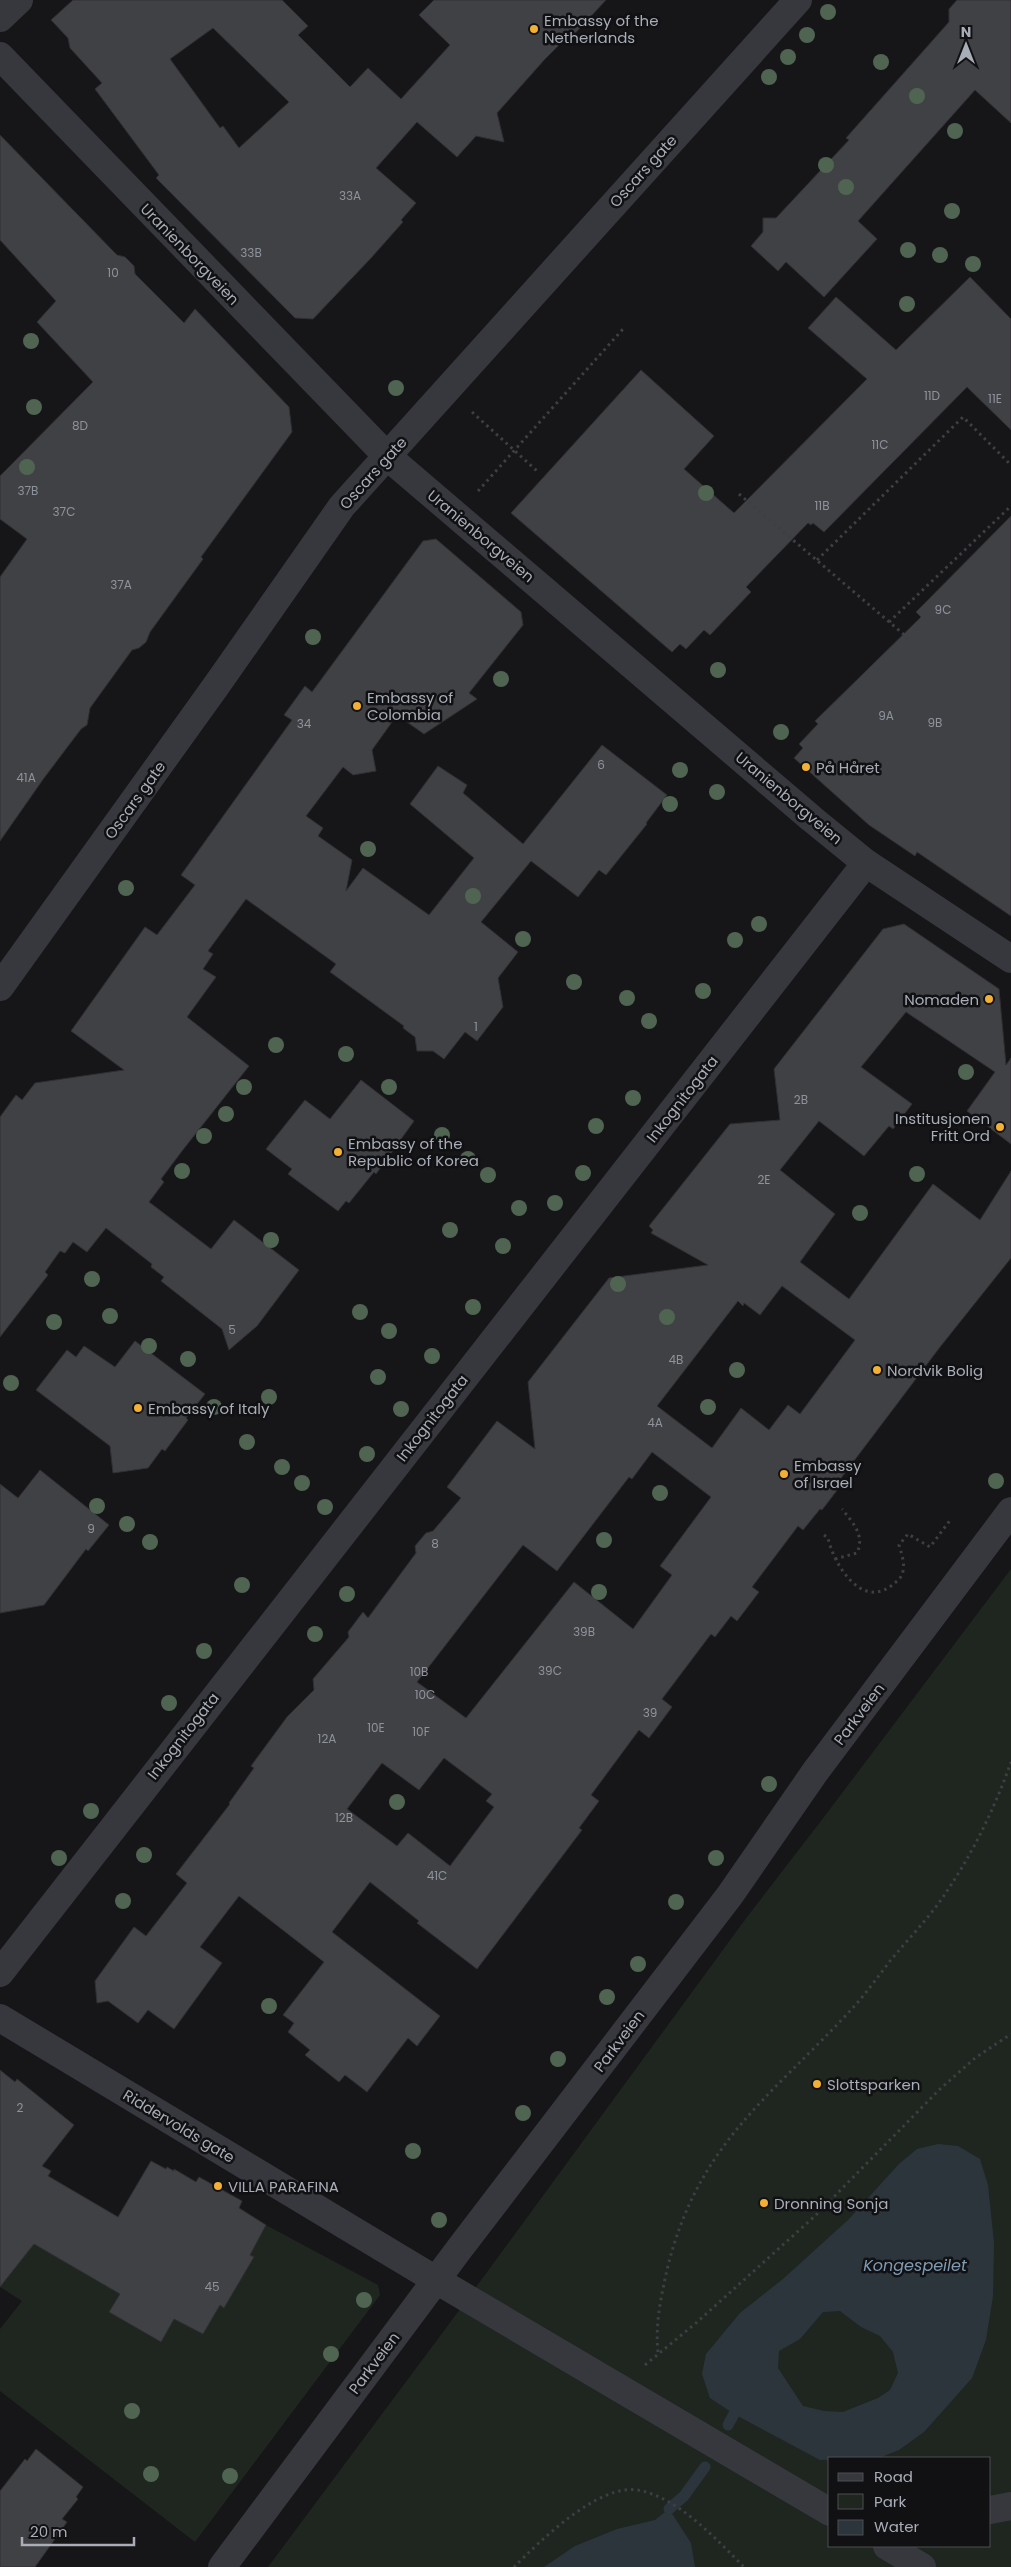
<svg xmlns="http://www.w3.org/2000/svg" width="1011" height="2567" font-family="Poppins,sans-serif">
<style>
.green{fill:#1e261f;fill-rule:evenodd}
.water{fill:#2c353c;fill-rule:evenodd}
.lines{fill:none;stroke-linecap:round;stroke-linejoin:round}
.stream{stroke:#2c353c;stroke-width:11}
.building{fill:#404145;stroke:#303034;fill-rule:evenodd}
.path{stroke:#3d3f44;stroke-width:3;stroke-dasharray:2.5 4;stroke-linecap:butt}
.pedestrian{stroke:#37383d;stroke-width:28}
.minor{stroke:#37383d;stroke-width:28}
.tertiary{stroke:#37383d;stroke-width:28}
.tree{fill:#506452}
.poi-dot{fill:#f2b134;stroke:#111113;stroke-width:2}
.labels{text-anchor:middle;dominant-baseline:central;stroke-width:5;stroke-linejoin:round;paint-order:stroke}
.number-label{font-size:12px;fill:#8e929b}
.poi-label{font-size:15px;fill:#a8adb8;stroke:#111113;text-anchor:start}
.street-label{font-size:15px;fill:#a8adb8;stroke:#111113}
.water-label{font-size:16px;font-style:italic;fill:#7f9bb3;stroke:#111113}
</style>
<rect width="100%" height="100%" fill="#161618"/>
<!-- green -->
<g class="green">
<path d="M1011 1569V2567H268L449 2324 747 1917 824 1817ZM830 2458H990V2546H830Z"/>
<polygon points="266,2225 378,2285 380,2295 195,2542 0,2391 0,2329 22,2301 0,2287 34,2244 120,2294 109,2312 160,2342 174,2319 203,2334 220,2305 224,2308 254,2257 250,2255"/>
</g>
<!-- water -->
<g class="water">
<path d="M938 2144 958 2146 980 2159 988 2185 994 2243 993 2296 986 2340 972 2378 924 2432 899 2450 879 2458 820 2460 734 2414 710 2398 702 2374 706 2354 740 2313 783 2279 848 2220 899 2164 917 2149ZM840 2311 861 2327 880 2336 893 2352 898 2373 890 2390 878 2398 843 2412 824 2411 803 2406 778 2368 779 2351 800 2339 823 2312Z"/>
<polygon points="669,2509 691,2543 695,2567 544,2567 575,2546 617,2529 655,2520"/>
</g>
<g class="lines">
<!-- stream -->
<g class="stream">
<polyline points="728,2425 734,2414"/>
<polyline points="669,2509 684,2496 705,2467"/>
</g>
</g>
<!-- building -->
<g class="building">
<path d="M73 0H282L308 26 298 35 350 87 368 68 401 99 450 45 419 15 434 0H606L567 42 564 40 545 59 497 113 504 142 476 136 457 157 417 122 376 168 416 203 401 220 403 222 371 258 313 319 295 318 156 178 159 175 95 89 102 83 70 48 68 38 51 20ZM213 28 289 102 239 148 223 126 220 128 170 59Z"/>
<polygon points="957,0 1011,0 1011,123 975,90 858,221 877,239 824,297 786,262 778,271 751,246 763,232 763,218 776,218 849,140 846,138 949,22 949,9"/>
<polygon points="0,135 117,255 125,257 134,266 135,274 184,323 195,309 289,407 292,432 201,557 203,559 150,632 146,642 139,648 132,650 90,708 87,725 81,729 44,778 0,841 0,577 27,539 0,519 0,476 93,382 37,322 56,301 0,240"/>
<polygon points="970,277 1011,319 1011,430 967,387 824,532 813,523 811,525 808,523 746,587 751,592 710,635 704,630 686,649 680,644 672,652 511,513 641,370 714,436 684,469 734,513 867,379 808,328 836,297 896,350"/>
<polygon points="1011,516 1011,916 917,852 915,856 869,825 794,758 803,748 799,744 818,724 815,721 921,617 916,612"/>
<polygon points="436,539 521,612 523,625 469,693 477,699 424,734 397,715 372,750 376,771 353,775 343,767 306,816 323,828 318,836 352,860 346,891 363,868 429,915 474,858 410,804 438,766 467,785 463,793 523,844 602,745 667,795 646,823 647,824 606,875 599,870 578,897 531,861 481,922 518,952 498,978 503,1007 477,1041 465,1032 444,1059 433,1051 417,1051 415,1037 403,1028 404,1026 330,972 336,964 246,899 208,951 213,954 203,969 216,977 187,1017 249,1066 182,1151 161,1179 164,1182 149,1202 211,1249 234,1220 299,1270 257,1326 229,1350 222,1329 161,1281 164,1277 151,1267 152,1264 106,1228 87,1252 73,1242 65,1253 60,1251 45,1272 48,1275 0,1337 0,1117 16,1095 22,1100 35,1083 124,1070 71,1031 145,927 157,935 195,885 181,875 292,720 284,715 305,686 312,692 423,541"/>
<path d="M904 924 999 989 1006 1065 1011 1058V1144L967 1111 995 1072 906 1012 861 1067 912 1104 893 1129 889 1126 864 1156 819 1121 780 1170 835 1214 800 1262 849 1299 933 1184 980 1220 1011 1171V1258L940 1347 838 1482 841 1485 822 1510 820 1509 803 1530 798 1526 752 1587 759 1592 737 1621 731 1616 715 1637 711 1634 662 1699 672 1707 649 1738 639 1730 591 1795 599 1801 579 1828 582 1830 477 1969 417 1923 419 1921 370 1882 332 1932 440 2016 417 2046 408 2038 367 2092 345 2075 339 2082 305 2055 310 2050 288 2032 294 2023 283 2015 324 1962 239 1896 200 1947 222 1963 174 2029 148 2010 138 2023 108 2001 97 2003 95 1981 134 1927 146 1936 187 1883 176 1874 230 1804 229 1803 254 1768 251 1766 287 1717 314 1690 313 1679 349 1637 348 1632 363 1612 368 1618 416 1553 415 1546 426 1533 433 1531 461 1498 447 1487 497 1421 535 1449 528 1382 609 1278 708 1265 651 1233 653 1230 649 1226 730 1124 780 1120 774 1069 883 929ZM782 1286 855 1340 800 1414 788 1405 769 1430 741 1408 712 1448 657 1406 738 1301 743 1306 744 1303 760 1315ZM652 1452 711 1497 660 1566 672 1575 633 1629 574 1582 466 1718 417 1682 523 1545 557 1571 629 1477 632 1479ZM444 1758 492 1794 486 1801 494 1807 450 1866 408 1833 397 1846 347 1809 382 1763 419 1790Z"/>
<polygon points="361,1080 414,1121 376,1174 374,1172 349,1203 346,1201 338,1211 288,1174 292,1169 266,1149 305,1100 330,1119"/>
<polygon points="135,1341 205,1394 186,1418 188,1420 165,1451 162,1449 148,1468 113,1473 110,1446 36,1390 67,1350 76,1357 84,1346 115,1367"/>
<polygon points="40,1470 109,1525 88,1551 86,1549 44,1605 0,1613 0,1484 18,1498"/>
<polygon points="0,2070 15,2082 17,2079 74,2125 42,2166 51,2171 48,2176 118,2217 151,2161 166,2169 167,2167 174,2171 174,2169 196,2182 199,2177 242,2201 239,2208 266,2225 250,2255 254,2257 224,2308 220,2305 203,2334 174,2319 161,2342 109,2312 120,2294 34,2244 0,2287"/>
<polygon points="36,2449 83,2487 76,2497 78,2499 62,2519 67,2522 35,2567 0,2567 0,2491 25,2459 27,2461"/>
</g>
<g class="lines">
<!-- path -->
<g class="path">
<polyline points="472,412 537,471"/>
<polyline points="478,491 623,329"/>
<polyline points="739,494 908,638"/>
<polyline points="817,560 963,417 1011,465"/>
<polyline points="889,622 1011,506"/>
<path d="M824 1535 828 1538C833 1562 860 1609 891 1586 896 1582 902 1578 903 1571 905 1563 901 1552 899 1545L908 1534 930 1547 951 1519"/>
<path d="M835 1559 857 1553C865 1535 853 1523 842 1509"/>
<path d="M658 2352C655 2324 661 2297 667 2270 697 2145 768 2099 850 2011 864 1996 877 1978 890 1961 909 1938 931 1916 947 1891 974 1851 995 1807 1011 1762"/>
<polyline points="645,2365 696,2323 815,2216 939,2090 975,2058 1011,2034"/>
<path d="M514 2567C540 2541 598 2484 637 2490 677 2496 717 2540 744 2567"/>
</g>
<!-- pedestrian -->
<g class="pedestrian">
<polyline points="436,2280 830,2512"/>
<polyline points="990,2510 1011,2506"/>
<polyline points="887,2546 922,2567"/>
</g>
<!-- minor -->
<g class="minor">
<polyline points="0,987 216,686 342,506 798,0"/>
<polyline points="0,1973 866,863"/>
<polyline points="0,2018 436,2280"/>
</g>
<!-- tertiary -->
<g class="tertiary">
<polyline points="0,18 19,0"/>
<polyline points="0,56 388,457 812,819 866,863 1011,959"/>
<polyline points="222,2567 460,2248 730,1895 815,1772 1011,1511"/>
</g>
</g>
<!-- trees -->
<g class="tree">
<circle cx="828" cy="12" r="8"/>
<circle cx="807" cy="35" r="8"/>
<circle cx="788" cy="57" r="8"/>
<circle cx="881" cy="62" r="8"/>
<circle cx="769" cy="77" r="8"/>
<circle cx="917" cy="96" r="8"/>
<circle cx="955" cy="131" r="8"/>
<circle cx="826" cy="165" r="8"/>
<circle cx="846" cy="187" r="8"/>
<circle cx="952" cy="211" r="8"/>
<circle cx="908" cy="250" r="8"/>
<circle cx="940" cy="255" r="8"/>
<circle cx="973" cy="264" r="8"/>
<circle cx="907" cy="304" r="8"/>
<circle cx="31" cy="341" r="8"/>
<circle cx="396" cy="388" r="8"/>
<circle cx="34" cy="407" r="8"/>
<circle cx="27" cy="467" r="8"/>
<circle cx="706" cy="493" r="8"/>
<circle cx="313" cy="637" r="8"/>
<circle cx="718" cy="670" r="8"/>
<circle cx="501" cy="679" r="8"/>
<circle cx="781" cy="732" r="8"/>
<circle cx="680" cy="770" r="8"/>
<circle cx="717" cy="792" r="8"/>
<circle cx="670" cy="804" r="8"/>
<circle cx="368" cy="849" r="8"/>
<circle cx="126" cy="888" r="8"/>
<circle cx="473" cy="896" r="8"/>
<circle cx="759" cy="924" r="8"/>
<circle cx="523" cy="939" r="8"/>
<circle cx="735" cy="940" r="8"/>
<circle cx="574" cy="982" r="8"/>
<circle cx="703" cy="991" r="8"/>
<circle cx="627" cy="998" r="8"/>
<circle cx="649" cy="1021" r="8"/>
<circle cx="276" cy="1045" r="8"/>
<circle cx="346" cy="1054" r="8"/>
<circle cx="966" cy="1072" r="8"/>
<circle cx="244" cy="1087" r="8"/>
<circle cx="389" cy="1087" r="8"/>
<circle cx="633" cy="1098" r="8"/>
<circle cx="226" cy="1114" r="8"/>
<circle cx="596" cy="1126" r="8"/>
<circle cx="442" cy="1135" r="8"/>
<circle cx="204" cy="1136" r="8"/>
<circle cx="468" cy="1159" r="8"/>
<circle cx="182" cy="1171" r="8"/>
<circle cx="583" cy="1173" r="8"/>
<circle cx="917" cy="1174" r="8"/>
<circle cx="488" cy="1175" r="8"/>
<circle cx="555" cy="1203" r="8"/>
<circle cx="519" cy="1208" r="8"/>
<circle cx="860" cy="1213" r="8"/>
<circle cx="450" cy="1230" r="8"/>
<circle cx="271" cy="1240" r="8"/>
<circle cx="503" cy="1246" r="8"/>
<circle cx="92" cy="1279" r="8"/>
<circle cx="618" cy="1284" r="8"/>
<circle cx="473" cy="1307" r="8"/>
<circle cx="360" cy="1312" r="8"/>
<circle cx="110" cy="1316" r="8"/>
<circle cx="667" cy="1317" r="8"/>
<circle cx="54" cy="1322" r="8"/>
<circle cx="389" cy="1331" r="8"/>
<circle cx="149" cy="1346" r="8"/>
<circle cx="432" cy="1356" r="8"/>
<circle cx="188" cy="1359" r="8"/>
<circle cx="737" cy="1370" r="8"/>
<circle cx="378" cy="1377" r="8"/>
<circle cx="11" cy="1383" r="8"/>
<circle cx="269" cy="1397" r="8"/>
<circle cx="214" cy="1407" r="8"/>
<circle cx="708" cy="1407" r="8"/>
<circle cx="401" cy="1409" r="8"/>
<circle cx="247" cy="1442" r="8"/>
<circle cx="367" cy="1454" r="8"/>
<circle cx="282" cy="1467" r="8"/>
<circle cx="996" cy="1481" r="8"/>
<circle cx="302" cy="1483" r="8"/>
<circle cx="660" cy="1493" r="8"/>
<circle cx="97" cy="1506" r="8"/>
<circle cx="325" cy="1507" r="8"/>
<circle cx="127" cy="1524" r="8"/>
<circle cx="604" cy="1540" r="8"/>
<circle cx="150" cy="1542" r="8"/>
<circle cx="242" cy="1585" r="8"/>
<circle cx="599" cy="1592" r="8"/>
<circle cx="347" cy="1594" r="8"/>
<circle cx="315" cy="1634" r="8"/>
<circle cx="204" cy="1651" r="8"/>
<circle cx="169" cy="1703" r="8"/>
<circle cx="769" cy="1784" r="8"/>
<circle cx="397" cy="1802" r="8"/>
<circle cx="91" cy="1811" r="8"/>
<circle cx="144" cy="1855" r="8"/>
<circle cx="59" cy="1858" r="8"/>
<circle cx="716" cy="1858" r="8"/>
<circle cx="123" cy="1901" r="8"/>
<circle cx="676" cy="1902" r="8"/>
<circle cx="638" cy="1964" r="8"/>
<circle cx="607" cy="1997" r="8"/>
<circle cx="269" cy="2006" r="8"/>
<circle cx="558" cy="2059" r="8"/>
<circle cx="523" cy="2113" r="8"/>
<circle cx="413" cy="2151" r="8"/>
<circle cx="439" cy="2220" r="8"/>
<circle cx="364" cy="2300" r="8"/>
<circle cx="331" cy="2354" r="8"/>
<circle cx="132" cy="2411" r="8"/>
<circle cx="151" cy="2474" r="8"/>
<circle cx="230" cy="2476" r="8"/>
</g>
<!-- markers -->
<g class="poi-dot">
<circle cx="534" cy="29" r="5"/>
<circle cx="357" cy="706" r="5"/>
<circle cx="806" cy="767" r="5"/>
<circle cx="989" cy="999" r="5"/>
<circle cx="1000" cy="1127" r="5"/>
<circle cx="338" cy="1152" r="5"/>
<circle cx="877" cy="1370" r="5"/>
<circle cx="138" cy="1408" r="5"/>
<circle cx="784" cy="1474" r="5"/>
<circle cx="817" cy="2084" r="5"/>
<circle cx="218" cy="2186" r="5"/>
<circle cx="764" cy="2203" r="5"/>
</g>
<g class="labels">
<!-- number labels -->
<g class="number-label">
<text x="350" y="195">33A</text>
<text x="251" y="252">33B</text>
<text x="113" y="272">10</text>
<text x="932" y="395">11D</text>
<text x="995" y="398">11E</text>
<text x="80" y="425">8D</text>
<text x="880" y="444">11C</text>
<text x="28" y="490">37B</text>
<text x="822" y="505">11B</text>
<text x="64" y="511">37C</text>
<text x="121" y="584">37A</text>
<text x="943" y="609">9C</text>
<text x="886" y="715">9A</text>
<text x="935" y="722">9B</text>
<text x="304" y="723">34</text>
<text x="601" y="764">6</text>
<text x="26" y="777">41A</text>
<text x="476" y="1026">1</text>
<text x="801" y="1099">2B</text>
<text x="764" y="1179">2E</text>
<text x="232" y="1329">5</text>
<text x="676" y="1359">4B</text>
<text x="655" y="1422">4A</text>
<text x="91" y="1528">9</text>
<text x="435" y="1543">8</text>
<text x="584" y="1631">39B</text>
<text x="550" y="1670">39C</text>
<text x="419" y="1671">10B</text>
<text x="425" y="1694">10C</text>
<text x="650" y="1712">39</text>
<text x="376" y="1727">10E</text>
<text x="421" y="1731">10F</text>
<text x="327" y="1738">12A</text>
<text x="344" y="1817">12B</text>
<text x="437" y="1875">41C</text>
<text x="20" y="2107">2</text>
<text x="212" y="2286">45</text>
</g>
<!-- poi labels -->
<g class="poi-label">
<text x="544" y="20">Embassy of the<tspan x="544" dy="17">Netherlands</tspan></text>
<text x="367" y="697">Embassy of<tspan x="367" dy="17">Colombia</tspan></text>
<text x="816" y="767">På Håret</text>
<text x="979" y="999" text-anchor="end">Nomaden</text>
<text x="990" y="1118" text-anchor="end">Institusjonen<tspan x="990" dy="17">Fritt Ord</tspan></text>
<text x="348" y="1143">Embassy of the<tspan x="348" dy="17">Republic of Korea</tspan></text>
<text x="887" y="1370">Nordvik Bolig</text>
<text x="148" y="1408">Embassy of Italy</text>
<text x="794" y="1465">Embassy<tspan x="794" dy="17">of Israel</tspan></text>
<text x="827" y="2084">Slottsparken</text>
<text x="228" y="2186">VILLA PARAFINA</text>
<text x="774" y="2203">Dronning Sonja</text>
</g>
<!-- street labels -->
<g class="street-label">
<text transform="translate(643 171) rotate(-48)">Oscars gate</text>
<text transform="translate(190 254) rotate(46)">Uranienborgveien</text>
<text transform="translate(373 473) rotate(-48)">Oscars gate</text>
<text transform="translate(481 536) rotate(40)">Uranienborgveien</text>
<text transform="translate(789 798) rotate(40)">Uranienborgveien</text>
<text transform="translate(135 800) rotate(-54)">Oscars gate</text>
<text transform="translate(682 1099) rotate(-52)">Inkognitogata</text>
<text transform="translate(432 1418) rotate(-52)">Inkognitogata</text>
<text transform="translate(859 1714) rotate(-53)">Parkveien</text>
<text transform="translate(183 1736) rotate(-52)">Inkognitogata</text>
<text transform="translate(619 2041) rotate(-53)">Parkveien</text>
<text transform="translate(179 2126) rotate(31)">Riddervolds gate</text>
<text transform="translate(374 2363) rotate(-53)">Parkveien</text>
</g>
<!-- water labels -->
<g class="water-label">
<text x="915" y="2265">Kongespeilet</text>
</g>
</g>
<!-- legend -->
<rect x="828" y="2457" width="162" height="90" fill="#111113" stroke="#4d4f55"/>
<rect x="838" y="2473" width="25" height="8" fill="#37383d" stroke="#4d4f55"/>
<text x="874" y="2482" font-size="15" fill="#a8adb8">Road</text>
<rect x="838" y="2494" width="25" height="15" fill="#1e261f" stroke="#4d4f55"/>
<text x="874" y="2507" font-size="15" fill="#a8adb8">Park</text>
<rect x="838" y="2520" width="25" height="15" fill="#2c353c" stroke="#4d4f55"/>
<text x="874" y="2532" font-size="15" fill="#a8adb8">Water</text>
<!-- north arrow -->
<g transform="translate(966 45)" stroke="#111113" stroke-width="4" paint-order="stroke">
<path d="M0-4L9 19L0 12L-9 19Z" fill="#a8adb8"/>
<text y="-8" font-size="14" font-weight="bold" text-anchor="middle" fill="#a8adb8">N</text>
</g>
<!-- scale -->
<path d="M22 2537v8h112v-8" fill="none" stroke="#a8adb8" stroke-width="2.5"/>
<text x="30" y="2537" font-size="15" fill="#a8adb8" stroke="#111113" stroke-width="4" paint-order="stroke">20 m</text>
</svg>
